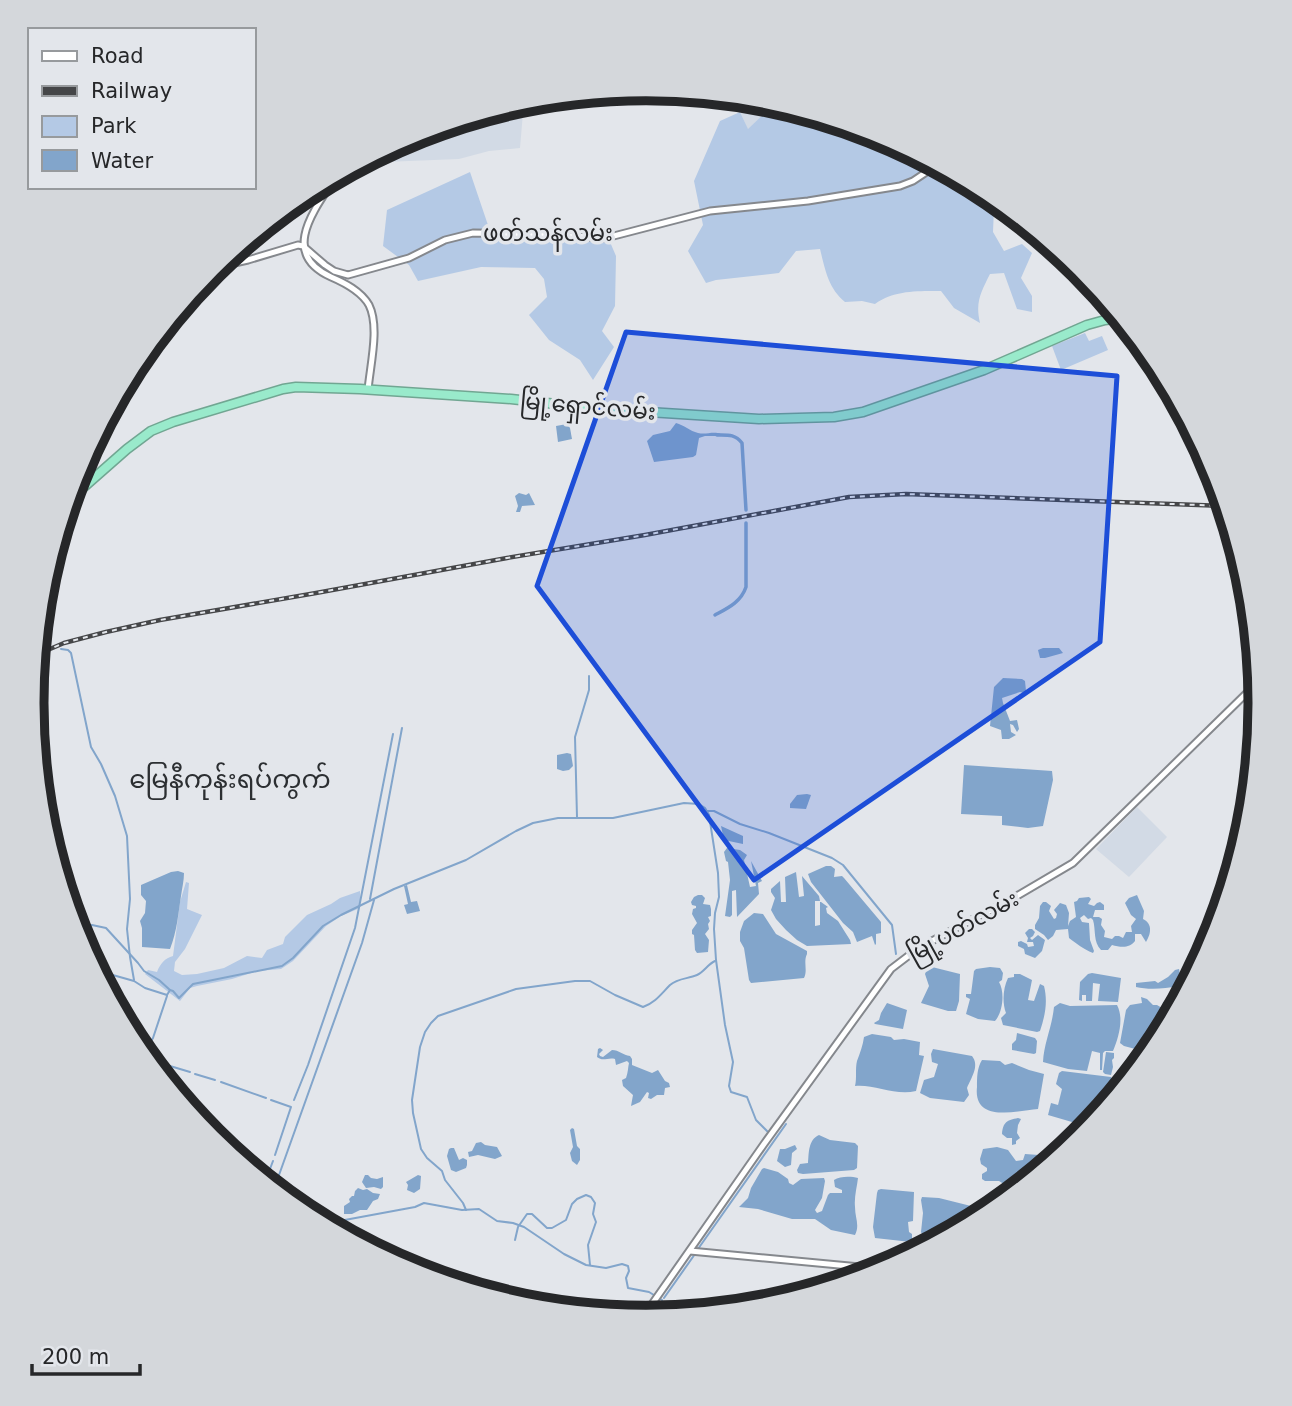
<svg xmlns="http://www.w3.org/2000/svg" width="1292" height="1406" font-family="'DejaVu Sans','Noto Sans Myanmar',sans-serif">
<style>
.built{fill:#d2dae5}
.green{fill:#b4c9e5}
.water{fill:#82a5cb}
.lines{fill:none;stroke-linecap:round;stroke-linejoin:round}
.stream{stroke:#82a5cb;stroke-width:2}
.canal{stroke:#82a5cb;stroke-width:3.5}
.secondary-casing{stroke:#85888d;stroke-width:9}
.highway-casing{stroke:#71a692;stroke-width:11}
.secondary{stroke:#fff;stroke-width:5}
.highway{stroke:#99eacb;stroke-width:8}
.rail-casing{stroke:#454648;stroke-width:4.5}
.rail{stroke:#e3e6eb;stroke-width:2;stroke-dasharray:5;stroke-linecap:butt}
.marked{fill:#1d4ed8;fill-opacity:0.2;stroke:#1d4ed8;stroke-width:5;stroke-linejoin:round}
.labels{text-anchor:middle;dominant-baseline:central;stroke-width:7;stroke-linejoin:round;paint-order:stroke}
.street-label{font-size:23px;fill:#262729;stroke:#e3e6eb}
.quarter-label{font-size:26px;fill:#2c2f32;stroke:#e3e6eb}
.rim{fill:none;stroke:#262729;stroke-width:9}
</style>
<rect width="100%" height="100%" fill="#e3e6eb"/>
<!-- built -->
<g class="built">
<polygon points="739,98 766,100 787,107 768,110 748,130 740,112"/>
<polygon points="524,101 520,148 489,151 459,159 359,163 411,135"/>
<polygon points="1137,807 1167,837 1129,877 1096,849"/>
</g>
<!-- green -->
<g class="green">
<path d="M787 107 882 135 988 192 1004 206 994 207 993 232 1004 251 1022 244 1032 253 1021 278 1032 296V312L1017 309 1004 273 990 274C981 292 975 302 980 323L954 308 941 291C918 291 894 290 875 304L862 301 845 302C828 288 825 269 820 249L796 251 779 273 716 280 706 283 688 251 703 225 694 181 720 121 740 112 748 129 768 110Z"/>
<polygon points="470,172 490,231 509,241 551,228 610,242 616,256 615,306 602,331 614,347 593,380 580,360 549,340 529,315 547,297 544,279 535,268 481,267 418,281 409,265 383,246 387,210"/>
<polygon points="330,178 316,201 289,205 305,192"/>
<polygon points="1085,333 1089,341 1102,336 1108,350 1061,370 1052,346"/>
<path d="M186 882 189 883 187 909 202 915 185 949 175 962 174 971 182 975 197 974 224 968 247 956 262 958 267 950 283 944 285 937 307 915 331 904 340 898 360 891V908L341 916 326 926 293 961 281 969 258 971 232 979 197 986 190 988 180 1001 145 974 148 970 157 972C160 964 165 958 173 956L180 902Z"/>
</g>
<!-- water -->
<g class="water">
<path d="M676 423C684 425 690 431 698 433 706 435 713 431 721 434V436H705L699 438 696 455 693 457 654 462 647 441 653 435 670 431Z"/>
<polygon points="567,424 570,428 572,439 558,442 556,426"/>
<polygon points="519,493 526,495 529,493 535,505 522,506 520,512 516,512 518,506 515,496"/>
<polygon points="1043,648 1059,648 1063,653 1045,658 1040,658 1038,650"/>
<polygon points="1003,678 1022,679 1025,681 1026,691 1024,693 1020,692 1002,698 1003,703 1010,721 1017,720 1019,729 1017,732 1013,725 1010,724 1011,732 1016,735 1009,739 1002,739 1001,730 990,726 994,687"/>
<polygon points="567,753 571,754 573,766 569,770 563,771 557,769 557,755"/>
<polygon points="964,765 1052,771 1053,780 1043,826 1028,828 1002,825 1002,816 961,814"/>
<polygon points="807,794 811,795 806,809 790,808 790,804 797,795"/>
<polygon points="721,826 743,836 743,844 724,840"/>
<polygon points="727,848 740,850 747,855 744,860 750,887 756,886 751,861 762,881 758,883 759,894 737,917 736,890 732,891 732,915 730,917 725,916 730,880 728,862 726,861 724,852"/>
<polygon points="826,866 831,866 835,869 834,877 842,876 844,878 881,922 881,933 876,934 876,944 875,945 872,936 857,942 853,932 843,923 811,882 808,874"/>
<path d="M178 871 184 873C184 881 182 888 181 896 178 915 177 931 170 949L142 947V928L140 921 145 913 146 901 141 895V885L171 872Z"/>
<polygon points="796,872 799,897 804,896 802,876 819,896 820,901 815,901 815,926 820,925 820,902 821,902 828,907 826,908 827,913 838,921 850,940 851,944 807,946 797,940 786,930 776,919 771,910 775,898 771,892 771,889 780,881 781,902 786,902 785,877"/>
<polygon points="407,885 411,902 417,901 420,911 407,914 404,905 408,904 404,886"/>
<polygon points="698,895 702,895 705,898 703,904 710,905 711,909 711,916 708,917 710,921 708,924 709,929 705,934 709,940 708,952 697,953 695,950 694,935 692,934 692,930 697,923 692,914 693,909 696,908 696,906 692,905 691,902 694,897"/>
<path d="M1137 895 1144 911 1143 919C1153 924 1151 934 1146 942L1141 934H1135V941C1129 949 1120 947 1112 945L1108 950H1101C1093 942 1096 930 1093 920L1091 918 1088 919 1084 915 1080 918 1082 922 1089 923 1090 940 1094 951 1093 953C1083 949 1077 944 1069 938L1068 929 1056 930 1053 936 1048 940 1044 935 1035 929V925L1039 918 1040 906 1043 902H1046L1051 906 1049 911 1054 919 1056 918 1057 914 1054 910 1060 903 1066 905 1069 913 1068 926 1070 921 1076 917 1074 902 1077 901 1079 898 1089 897 1091 899 1088 904 1094 906 1097 903 1100 902 1104 905V910H1095L1093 917H1099L1102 919 1101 925 1105 931 1104 937 1112 939 1115 936H1119L1123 938 1126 932H1132L1131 926 1136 919 1131 915 1125 903 1129 898Z"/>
<path d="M754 913 763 914 776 934 807 951V954C803 962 808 970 804 978L751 983 749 980 744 948 740 941V932L744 921Z"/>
<polygon points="1029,929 1032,929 1035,932 1033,936 1030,938 1032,940 1038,935 1045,940 1042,951 1035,958 1025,954 1024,949 1018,946 1018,942 1021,941 1027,944 1028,947 1034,946 1033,942 1027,942 1028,938 1025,933"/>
<polygon points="928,966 960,974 959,1001 956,1011 948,1011 921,1003 929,986 925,974"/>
<path d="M990 967 1000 968 1003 973 1002 980 999 982C1005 992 1003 1012 995 1021L978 1019 966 1014 970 999 966 997V994H971L974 971 976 969Z"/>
<path d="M1179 969 1181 979 1177 986C1165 989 1148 990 1136 987V983L1155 981 1158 983 1168 977 1175 970Z"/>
<polygon points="1092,973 1121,978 1118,1002 1098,1001 1100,984 1093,983 1092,1001 1086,1001 1086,995 1082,995 1082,1001 1079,1000 1080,982 1088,974"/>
<path d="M1014 974H1020L1032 980 1028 1000 1034 1001 1040 984 1044 986C1048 1002 1045 1016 1040 1031L1037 1032 1003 1025 1001 1018 1006 1013C1002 1003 1003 988 1008 978L1014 977Z"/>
<polygon points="1176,993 1181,993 1180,1000 1157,1045 1138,1068 1139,1050 1124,1046 1120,1043 1126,1010 1130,1005 1142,1003 1141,997 1147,999 1153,1005 1157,1005 1162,1008 1163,1002 1170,1001 1171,995"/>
<polygon points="887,1003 907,1010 903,1029 875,1024 874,1023 879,1020 881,1013"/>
<path d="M1060 1003 1070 1006 1117 1005C1124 1018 1119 1037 1113 1051H1105L1103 1053 1102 1070H1100V1053L1092 1051 1087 1071 1068 1069 1043 1062C1044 1043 1052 1027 1054 1007Z"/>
<polygon points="1017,1033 1035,1038 1037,1041 1036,1053 1034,1054 1012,1050 1012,1044 1016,1040"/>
<path d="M872 1034 891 1037 894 1040 904 1039 920 1042 919 1055 924 1056 916 1091C895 1096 874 1084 855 1086 857 1078 855 1069 857 1061 860 1053 863 1045 864 1037Z"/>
<path d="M600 1048 603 1050 599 1054 600 1056 603 1057 612 1050C619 1050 623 1055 630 1056L632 1059V1065L652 1073 658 1070 665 1081 669 1083 670 1087 665 1088 664 1095H657L651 1099 648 1098 649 1093 647 1092 640 1102 631 1106 633 1095 623 1086 622 1080 626 1078C628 1073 628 1067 629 1063L627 1061 616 1065 615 1059C608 1057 603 1062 597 1057L598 1049Z"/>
<path d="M933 1049 972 1056C980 1066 971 1078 967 1088L969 1095 964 1102 930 1098 920 1093 924 1080 934 1077 938 1064 932 1062 931 1054Z"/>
<polygon points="1106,1052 1114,1053 1114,1058 1112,1060 1113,1067 1111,1075 1105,1074 1103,1072"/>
<path d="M982 1060 1000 1061 1005 1065 1012 1063 1029 1070 1044 1074 1038 1109C1017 1111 973 1123 977 1087 977 1077 977 1068 982 1060Z"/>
<polygon points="1062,1071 1111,1077 1112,1079 1111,1100 1089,1127 1048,1115 1051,1103 1058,1105 1062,1089 1056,1084 1059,1073"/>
<path d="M1018 1118 1021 1119 1018 1125 1017 1133 1020 1138 1016 1141V1144L1012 1145V1138H1007L1002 1134C1003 1122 1007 1120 1018 1118Z"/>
<polygon points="572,1128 574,1129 577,1146 580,1149 580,1160 577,1165 572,1161 570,1153 573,1147 570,1130"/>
<path d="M819 1135 830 1140 855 1143 858 1146 857 1168 854 1170 803 1174 798 1173 797 1170 800 1164 808 1163C809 1153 808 1140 819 1135Z"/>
<polygon points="481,1142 485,1145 497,1147 502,1156 495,1159 478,1155 469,1157 468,1152 472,1151 476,1143"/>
<polygon points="795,1145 797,1149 792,1153 791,1165 785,1167 777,1161 780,1149 785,1149"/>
<polygon points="997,1147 1008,1150 1016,1161 1023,1160 1025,1154 1039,1155 1044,1160 1041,1170 1015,1191 999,1181 985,1181 982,1179 982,1174 987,1171 987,1168 981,1164 980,1159 983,1149"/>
<polygon points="451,1148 454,1148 459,1160 463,1158 467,1160 467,1165 466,1168 456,1172 451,1170 447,1156 449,1149"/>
<path d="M764 1168 778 1172 788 1179 789 1183 793 1185 801 1179 824 1178 825 1181 822 1198 815 1210 817 1213 822 1211 828 1195 830 1193H842V1190L835 1187 834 1180C840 1176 851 1176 858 1178 857 1187 854 1197 855 1207 855 1218 860 1225 855 1235L831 1230 815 1219H792L758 1209 739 1207 748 1198 751 1188 762 1169Z"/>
<polygon points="365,1175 368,1175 371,1178 377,1179 383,1177 383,1187 381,1189 374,1187 366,1188 362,1182"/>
<polygon points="418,1175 421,1176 420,1189 414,1193 407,1190 408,1185 406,1182"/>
<polygon points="358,1188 363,1190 367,1189 373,1193 380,1194 378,1199 373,1201 367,1210 360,1210 352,1214 344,1214 344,1206 350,1202 349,1199 352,1196 354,1196 355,1191"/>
<polygon points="881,1189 914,1192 913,1221 908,1222 909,1232 912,1234 912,1241 911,1242 875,1238 873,1227 877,1193 878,1190"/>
<polygon points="922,1197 939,1198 991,1211 923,1248 924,1238 921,1232 923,1213 921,1200"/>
</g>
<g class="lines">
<!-- stream -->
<g class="stream">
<polyline points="61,649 68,650 71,653 91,747 101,764 115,796 127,836 130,899 127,929 130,957 134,980"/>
<polyline points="707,811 714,811 740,824 769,833 832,858 843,865 892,925 896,954"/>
<polyline points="577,817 575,737 589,690 589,676"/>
<polyline points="370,899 402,728"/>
<polyline points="75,929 92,925 106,928 138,963 144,971 159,980 170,990"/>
<polyline points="95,970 134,981 145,988 167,995 170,990 173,991 179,998 193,984 282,966 293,958 323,926 341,915 394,889 466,860 516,831 533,823 558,818 613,818 684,803 699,804 705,808 709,815 718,873 719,897 715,913 714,929 716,960 725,1025 733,1062 729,1086 731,1092 747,1097 756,1120 769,1133"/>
<polyline points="143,1054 153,1038 167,996"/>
<polyline points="145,1057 165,1064"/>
<polyline points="170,1066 190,1072"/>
<polyline points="195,1074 215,1080"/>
<polyline points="221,1082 266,1098"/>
<polyline points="271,1100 291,1107 275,1155"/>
<polyline points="294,1100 308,1065 355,928 393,734"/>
<polyline points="265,1182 273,1161"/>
<polyline points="274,1189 362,943 374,900"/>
<path d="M466 1210 463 1203 445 1180 442 1171 427 1158 421 1149 413 1113 412 1100 420 1047 425 1032 431 1023 438 1016 516 989 575 981H590L615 995 643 1007C656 1002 661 994 670 985 678 978 688 979 697 975 704 972 708 964 715 961"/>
<polyline points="323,1224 415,1207 424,1203 462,1210 479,1209 497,1221 513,1223 524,1227 564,1254 586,1265 606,1268 622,1264 628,1266 629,1271 626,1278 628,1288 649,1292 662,1300"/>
<polyline points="515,1240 518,1227 527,1214 532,1214 547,1228 552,1228 566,1220 572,1204 577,1199 586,1195 591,1197 595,1203 593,1214 596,1222 588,1245 590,1265"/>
<polyline points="698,1249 786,1124"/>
<polyline points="664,1298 695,1254"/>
</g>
<!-- canal -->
<g class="canal">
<path d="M717 435C728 435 735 434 742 443L746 510"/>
<path d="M715 615C728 608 741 602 746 587V523"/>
</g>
<!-- secondary casing -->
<g class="secondary-casing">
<g id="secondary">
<path d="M337 175C316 208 278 253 331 277 345 283 361 291 369 305 380 327 370 366 368 390"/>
<polyline points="212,268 248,260 298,245 303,246 325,265 334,271 348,275 409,258 445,240 473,233 537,234 606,238 710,211 808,201 900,186 913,181 937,165"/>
<polyline points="690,1251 860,1267 873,1273"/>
<polyline points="643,1317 764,1144 891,969 912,953 930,942 1010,900 1073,863 1258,682"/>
</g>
</g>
<!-- highway casing -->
<g class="highway-casing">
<polyline id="highway" points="69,500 127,449 151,431 173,422 283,389 296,387 360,389 511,399 601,409 759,419 834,417 863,412 984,370 1087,325 1105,320 1121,318"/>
</g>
<!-- secondary -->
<use href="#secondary" class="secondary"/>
<!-- highway -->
<use href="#highway" class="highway"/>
<!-- rail casing -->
<g class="rail-casing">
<polyline id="rail" points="36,655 64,643 106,632 160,620 316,593 507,558 645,535 849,497 906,494 1225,506"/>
</g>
<!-- rail -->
<use href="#rail" class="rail"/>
</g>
<!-- marked area -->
<path class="marked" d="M626 332 1117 376 1100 642 754 880 537 586Z"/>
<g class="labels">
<!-- street labels -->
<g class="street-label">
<text x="548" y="233">ဖတ်သန်လမ်း</text>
<text transform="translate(588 406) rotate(5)">မြို့ရှောင်လမ်း</text>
<text transform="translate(963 926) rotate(-29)">မြို့ပတ်လမ်း</text>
</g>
<!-- quarter labels -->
<g class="quarter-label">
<text x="230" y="779">မြေနီကုန်းရပ်ကွက်</text>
</g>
</g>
<!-- crop -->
<path d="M0 0H1292V1406H0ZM44 703a602 602 0 1 1 1204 0a602 602 0 1 1-1204 0Z" fill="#d4d7db" fill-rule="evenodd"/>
<path class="rim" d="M44 703a602 602 0 1 1 1204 0a602 602 0 1 1-1204 0Z"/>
<!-- legend -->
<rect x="28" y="28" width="228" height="161" fill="#e3e6eb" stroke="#979a9d" stroke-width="2"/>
<rect x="42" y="51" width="35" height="10" fill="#ffffff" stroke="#979a9d" stroke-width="2"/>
<text x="91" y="63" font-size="21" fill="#262729">Road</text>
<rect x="42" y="86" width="35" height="10" fill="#454648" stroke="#979a9d" stroke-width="2"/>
<text x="91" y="98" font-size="21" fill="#262729">Railway</text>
<rect x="42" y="116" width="35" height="21" fill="#b4c9e5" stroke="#979a9d" stroke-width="2"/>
<text x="91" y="133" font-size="21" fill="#262729">Park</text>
<rect x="42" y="150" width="35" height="21" fill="#82a5cb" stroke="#979a9d" stroke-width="2"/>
<text x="91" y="168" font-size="21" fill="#262729">Water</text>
<!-- scale -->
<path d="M32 1364v10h108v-10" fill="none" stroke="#262729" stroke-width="3.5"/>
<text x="42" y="1364" font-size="21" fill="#262729" stroke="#e3e6eb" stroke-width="5" paint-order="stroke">200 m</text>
</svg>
